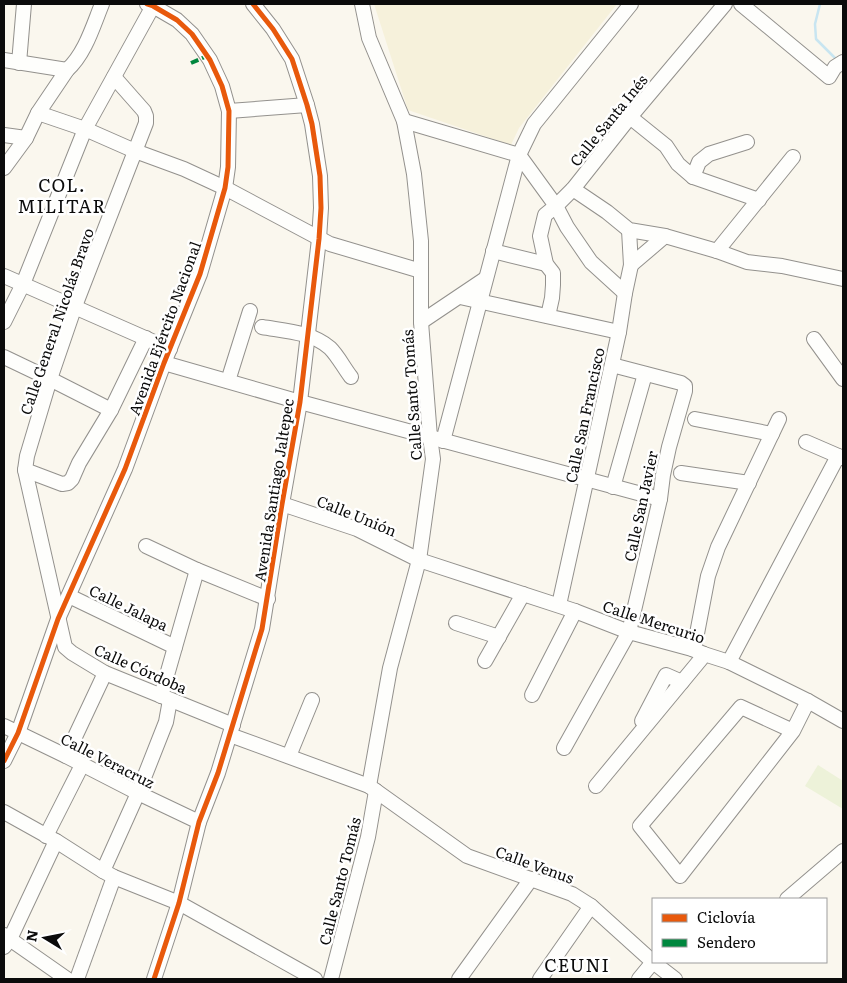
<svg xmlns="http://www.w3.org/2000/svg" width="847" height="983" font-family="Literata,serif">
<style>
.farmland{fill:#f6f1db}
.pitch{fill:#edf2d9}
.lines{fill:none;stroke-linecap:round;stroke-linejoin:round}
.stream{stroke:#c8e5f1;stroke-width:2.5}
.minor-casing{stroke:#93918d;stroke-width:16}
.minor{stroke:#fefefc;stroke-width:14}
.quiet{stroke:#00873e;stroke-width:4;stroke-dasharray:8 4;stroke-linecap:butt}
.cycleway-casing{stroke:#fff;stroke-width:8}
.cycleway{stroke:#e8590c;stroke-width:5}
.labels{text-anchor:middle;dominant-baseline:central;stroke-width:5;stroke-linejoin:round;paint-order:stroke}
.street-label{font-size:15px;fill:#0b0b0b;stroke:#fff}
.quarter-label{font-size:18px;letter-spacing:1px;fill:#0b0b0b;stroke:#fff}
</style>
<rect width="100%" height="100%" fill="#faf7ee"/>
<!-- farmland -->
<polygon class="farmland" points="374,4 617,4 519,128 511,145 408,110"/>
<!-- pitch -->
<polygon class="pitch" points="818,765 843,781 843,809 805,786"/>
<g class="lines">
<!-- stream -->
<polyline class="stream" points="820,4 815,24 816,39 837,60"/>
<!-- minor casing -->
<g class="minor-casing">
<g id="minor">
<polyline points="362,4 369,38 404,121 414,174 421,241 421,322 430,437 433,459 419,560 390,668 369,786"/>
<polyline points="741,4 829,77 835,67 843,62"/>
<polyline points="4,60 67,70"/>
<polyline points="19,63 24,4"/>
<polyline points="114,77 144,111 146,116 146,123 75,306 50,379 27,456 25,470 65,647 72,653 105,673 233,725"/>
<polyline points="229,111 307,105"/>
<polyline points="38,113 85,129 135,151 184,169 225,188 330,244 421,271"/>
<polyline points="630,117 666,146 678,164 693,177 759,200"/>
<polyline points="404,121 519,155 556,206 567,227 591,262 625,293"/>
<polyline points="4,135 26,138"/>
<path d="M4 168 26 138 38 113 67 70C85 54 93 26 102 4"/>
<polyline points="693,177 699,162 709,154 747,142"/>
<polyline points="573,189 607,212 629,230 665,236 717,251 747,262 782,266 843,279"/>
<polyline points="493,251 546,264"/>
<polyline points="717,251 793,157"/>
<polyline points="631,265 665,236"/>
<polyline points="4,276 170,349"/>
<polyline points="460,297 619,332"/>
<polyline points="548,316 552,298 553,285 553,273 546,264 540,236 545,215 556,206 573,189 630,117 725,4"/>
<polyline points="4,322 23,284 85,129 153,6"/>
<polyline points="421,322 485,279"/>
<path d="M262 327C285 331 312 332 330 348 338 356 344 368 351 377"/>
<polyline points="814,339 843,379"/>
<polyline points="4,357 50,379 111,410"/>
<polyline points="164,363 300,402 660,499"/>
<polyline points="228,381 250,311"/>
<polyline points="695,419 772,434"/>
<polyline points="443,441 519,155 534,124 631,4"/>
<polyline points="806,442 843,458"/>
<polyline points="25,470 62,484 68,483 72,479 79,463 111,410 146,338"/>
<polyline points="681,473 749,483"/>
<polyline points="613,487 645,374"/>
<polyline points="282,504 357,529 419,560 575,611 629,632 692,649 704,654 729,662 808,701 843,721"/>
<polyline points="146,546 197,570 268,599"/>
<polyline points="69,596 175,647"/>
<polyline points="559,605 619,332 625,293 631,265 629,230"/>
<polyline points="456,623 499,637"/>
<polyline points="692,649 695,644 708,576 718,547 779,419"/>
<polyline points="485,661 523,594"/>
<polyline points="729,662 838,456"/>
<polyline points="532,695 575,611"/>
<polyline points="161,696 197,570"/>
<polyline points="642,721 666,675 682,682"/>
<polyline points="4,726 66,756 138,793 199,822"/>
<polyline points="793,731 741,707 640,826 680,876 793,731 808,701"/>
<polyline points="230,735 369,786 467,856 572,894 591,906 653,962 675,979"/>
<polyline points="564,748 629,632 660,499 663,475 669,447 685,391 685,386 681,383 612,365"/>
<polyline points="66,756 105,673"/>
<polyline points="289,756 312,700"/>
<polyline points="4,761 18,733 58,619 125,469 164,363 200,274 225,188 228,167 229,111 222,86 210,60 192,34 177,20 153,6 147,4"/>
<polyline points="596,786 701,659 704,654"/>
<polyline points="4,812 56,841 103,871 114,877 179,903 315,979"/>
<polyline points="46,836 82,765"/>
<polyline points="103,871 138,793 166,722 170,700"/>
<polyline points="787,899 843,851"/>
<polyline points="4,935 67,979"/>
<polyline points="4,947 10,939 56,841"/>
<polyline points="77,979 114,877"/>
<polyline points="154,979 179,903 199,822 218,773 262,629 282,504 300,402 319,239 321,208 320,176 312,124 307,105 292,59 273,29 253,4"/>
<polyline points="331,979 368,837 376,791"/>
<polyline points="459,979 531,879"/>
<polyline points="540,979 591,906"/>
<polyline points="639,979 653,962"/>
</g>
</g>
<!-- minor -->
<use href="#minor" class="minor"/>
<!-- quiet -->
<polyline class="quiet" points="191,63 207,56"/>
<!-- cycleway casing -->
<g class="cycleway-casing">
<g id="cycleway">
<polyline points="4,761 18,733 58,619 125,469 164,363 200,274 225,188 228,167 229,111 222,86 210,60 192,34 177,20 153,6 147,4"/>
<polyline points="154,979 179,903 199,822 218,773 262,629 282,504 300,402 319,239 321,208 320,176 312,124 307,105 292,59 273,29 253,4"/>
</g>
</g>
<!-- cycleway -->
<use href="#cycleway" class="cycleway"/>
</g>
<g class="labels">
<!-- street labels -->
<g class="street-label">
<text transform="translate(608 120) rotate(-51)">Calle Santa Inés</text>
<text transform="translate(56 321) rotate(-71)">Calle General Nicolás Bravo</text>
<text transform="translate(164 328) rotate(-70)">Avenida Ejército Nacional</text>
<text transform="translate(411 395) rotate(-94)">Calle Santo Tomás</text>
<text transform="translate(584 415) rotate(-78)">Calle San Francisco</text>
<text transform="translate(273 490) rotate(-81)">Avenida Santiago Jaltepec</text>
<text transform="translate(640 506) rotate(-78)">Calle San Javier</text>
<text transform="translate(357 515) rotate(22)">Calle Unión</text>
<text transform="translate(129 607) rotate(26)">Calle Jalapa</text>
<text transform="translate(654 621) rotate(18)">Calle Mercurio</text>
<text transform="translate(141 668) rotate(24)">Calle Córdoba</text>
<text transform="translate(108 760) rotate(27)">Calle Veracruz</text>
<text transform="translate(535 864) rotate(20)">Calle Venus</text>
<text transform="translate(339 881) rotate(-76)">Calle Santo Tomás</text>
</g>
<!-- quarter labels -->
<g class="quarter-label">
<text x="62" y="184">COL.<tspan x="62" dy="21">MILITAR</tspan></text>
<text x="577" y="964">CEUNI</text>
</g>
</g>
<!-- border -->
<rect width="847" height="983" fill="none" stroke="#0b0b0b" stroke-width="10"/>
<!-- legend -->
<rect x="652" y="898" width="175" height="65" fill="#ffffff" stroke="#9d9d9d"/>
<rect x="662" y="914" width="25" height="8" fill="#e8590c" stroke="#9d9d9d"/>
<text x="697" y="923" font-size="15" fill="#0b0b0b">Ciclovía</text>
<rect x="662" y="939" width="25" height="8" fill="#00873e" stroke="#9d9d9d"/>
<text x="697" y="948" font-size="15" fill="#0b0b0b">Sendero</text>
<!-- north arrow -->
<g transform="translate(45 938) rotate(280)" stroke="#ffffff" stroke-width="4" paint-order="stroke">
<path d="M0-4L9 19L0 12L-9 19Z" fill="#0b0b0b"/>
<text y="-8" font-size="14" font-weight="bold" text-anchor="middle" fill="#0b0b0b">N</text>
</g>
</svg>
